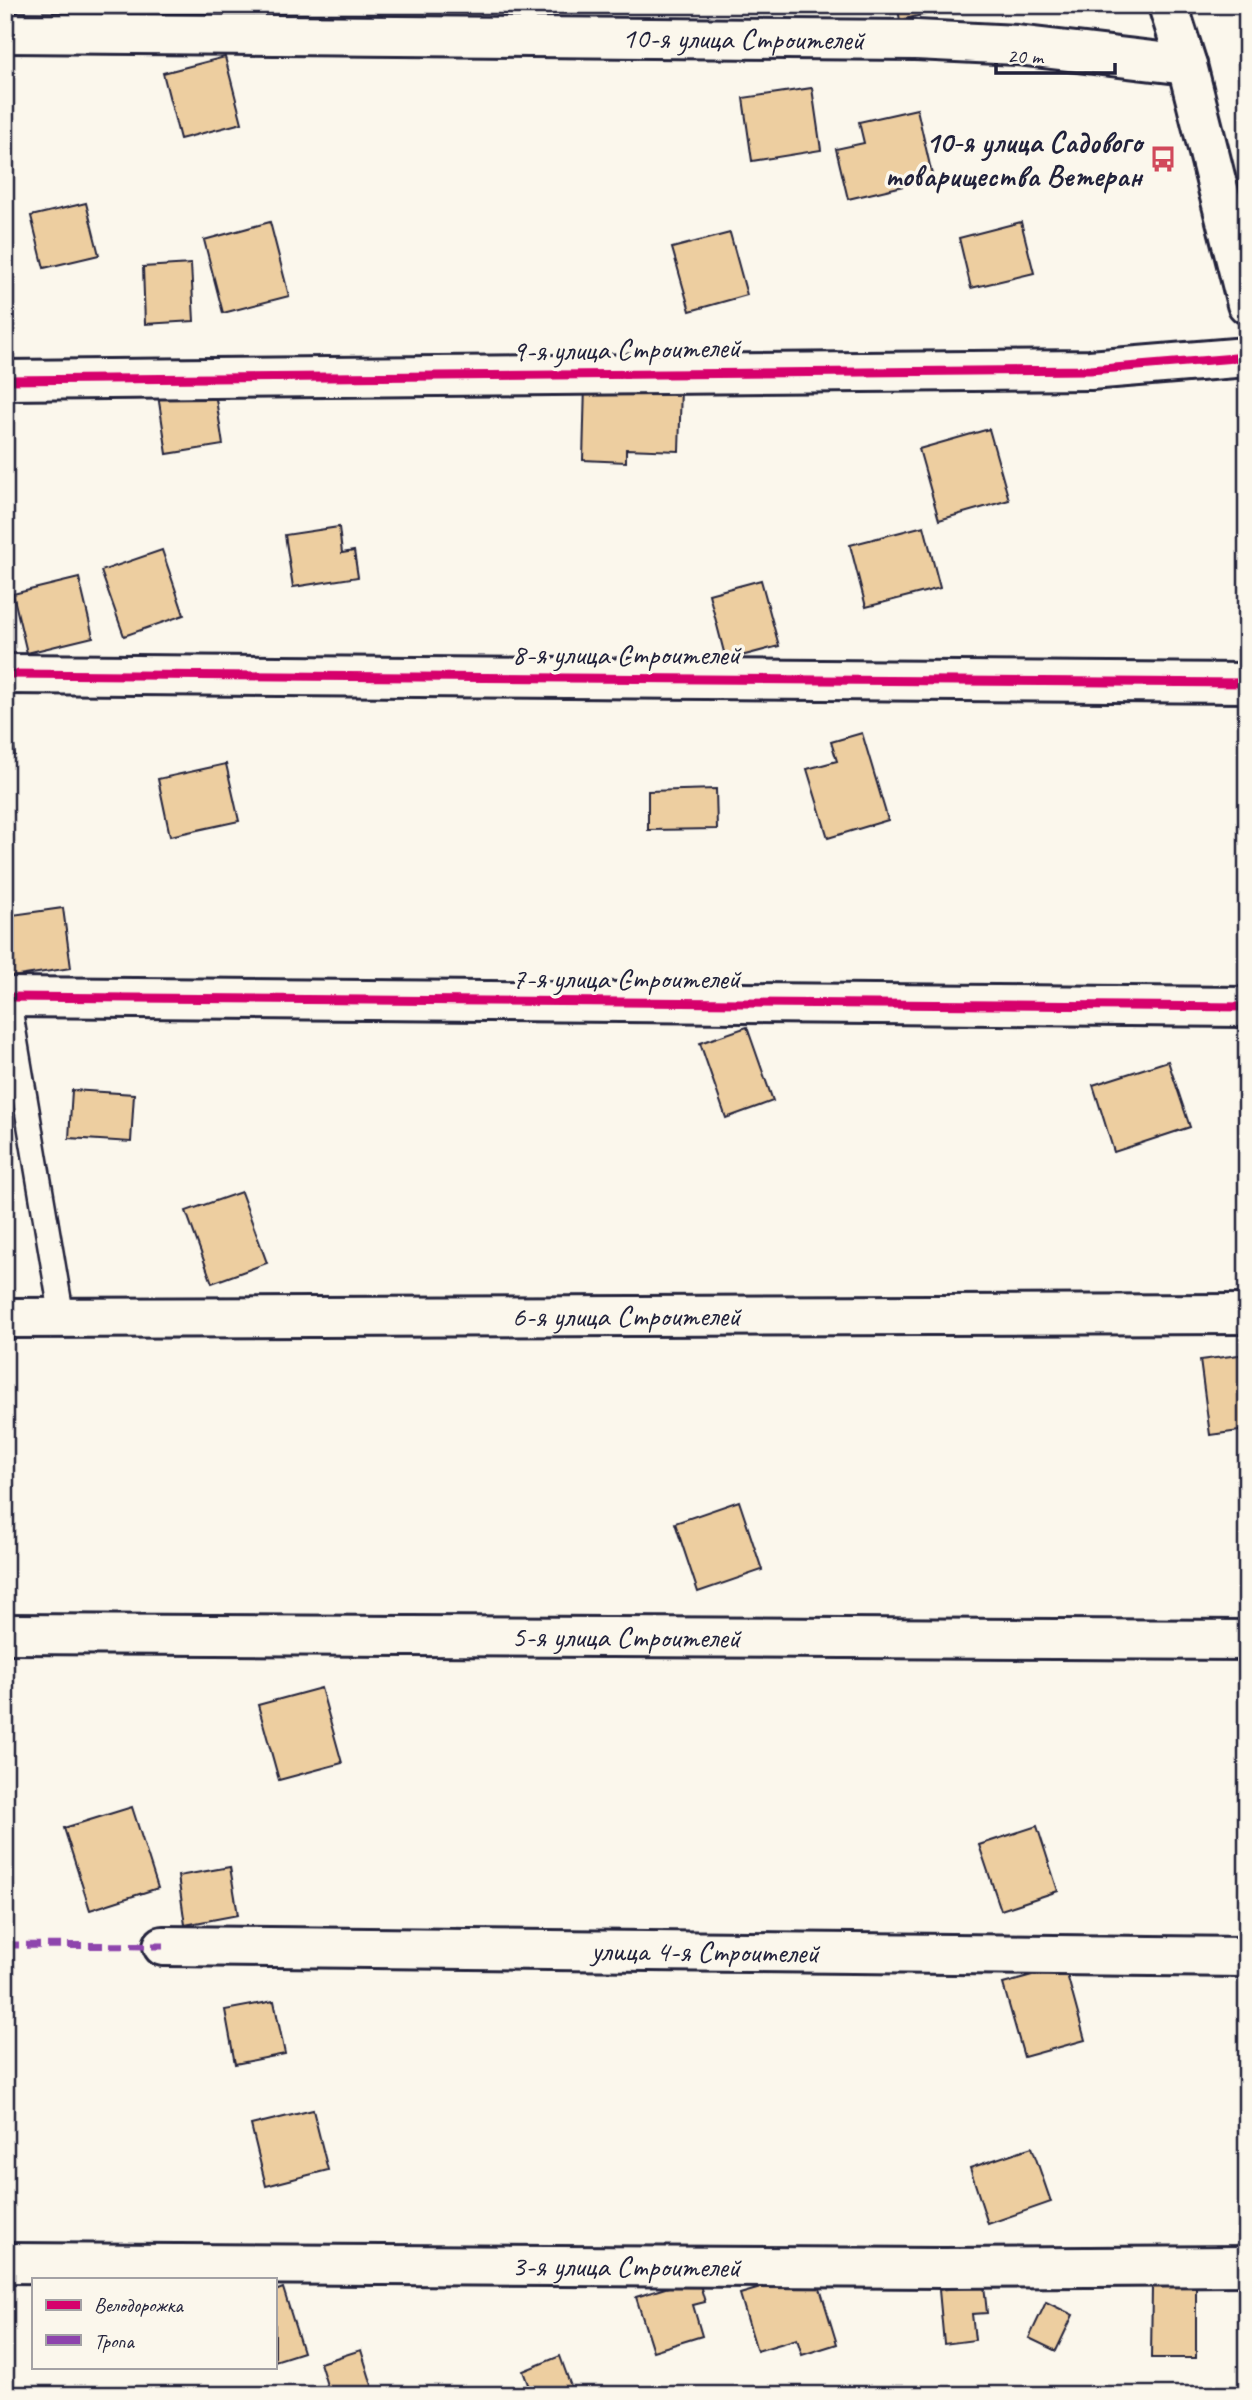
<svg xmlns="http://www.w3.org/2000/svg" width="1252" height="2400" font-family="Caveat,sans-serif">
<style>
.building{fill:#edcea0;stroke:#22223b;stroke-width:2}
.lines{fill:none;stroke-linecap:round;stroke-linejoin:round}
.lane-casing{stroke:#22223b;stroke-width:28}
.street-casing{stroke:#22223b;stroke-width:44}
.secondary-casing{stroke:#22223b;stroke-width:44}
.lane{stroke:#fbf7ec;stroke-width:23}
.street{stroke:#fbf7ec;stroke-width:38}
.secondary{stroke:#fbf7ec;stroke-width:38}
.quiet{stroke:#8e44ad;stroke-width:7;stroke-dasharray:14 7;stroke-linecap:butt}
.cycleway-casing{stroke:#fbf7ec;stroke-width:13}
.cycleway{stroke:#d6006c;stroke-width:9}
.labels{text-anchor:middle;dominant-baseline:central;stroke-width:7;stroke-linejoin:round;paint-order:stroke}
.street-label{font-size:30px;fill:#22223b;stroke:#fbf7ec}
.poi-label{font-size:30px;font-weight:bold;fill:#22223b;stroke:#fbf7ec;text-anchor:end}
</style>
<rect width="100%" height="100%" fill="#fbf7ec"/>
<filter id="ink" filterUnits="userSpaceOnUse"><feTurbulence type="fractalNoise" baseFrequency=".0143" numOctaves="2"/><feDisplacementMap in="SourceGraphic" scale="14" xChannelSelector="R" yChannelSelector="G"/><feConvolveMatrix kernelMatrix="1 2 1 2 8 2 1 2 1" color-interpolation-filters="sRGB"/></filter>
<g filter="url(#ink)">
<!-- building -->
<g class="building">
<polygon points="453,5 488,5 454,12"/>
<polygon points="897,5 961,5 962,6 900,20"/>
<polygon points="1247,32 1247,73 1237,35"/>
<polygon points="225,57 242,123 180,139 163,73"/>
<polygon points="812,88 821,150 752,161 743,98"/>
<polygon points="917,109 933,179 848,199 836,149 864,143 859,122"/>
<polygon points="86,203 99,255 44,268 31,216"/>
<polygon points="270,222 289,296 223,313 204,240"/>
<polygon points="1021,222 1034,273 971,288 959,238"/>
<polygon points="730,233 747,295 690,311 672,248"/>
<polygon points="191,264 194,321 145,324 143,267"/>
<polygon points="585,385 681,388 679,451 626,449 626,462 583,460"/>
<polygon points="214,386 223,445 167,454 158,395"/>
<polygon points="989,429 1009,500 939,520 919,449"/>
<polygon points="924,526 940,588 866,607 850,545"/>
<polygon points="339,527 342,553 354,551 358,577 293,587 285,535"/>
<polygon points="162,550 184,615 124,636 101,571"/>
<polygon points="79,578 93,637 27,653 13,594"/>
<polygon points="761,580 779,646 726,660 709,594"/>
<polygon points="9,700 15,755 5,756 5,701"/>
<polygon points="862,733 888,820 828,838 807,769 837,761 831,742"/>
<polygon points="226,764 239,821 170,836 158,779"/>
<polygon points="716,789 717,829 648,830 648,791"/>
<polygon points="63,908 71,968 5,978 5,916"/>
<polygon points="747,1027 773,1101 726,1118 700,1043"/>
<polygon points="1168,1061 1190,1127 1114,1152 1093,1085"/>
<polygon points="72,1090 134,1094 131,1142 69,1138"/>
<polygon points="241,1192 267,1263 212,1283 186,1211"/>
<polygon points="1247,1354 1247,1430 1210,1435 1200,1360"/>
<polygon points="739,1501 762,1570 698,1592 675,1523"/>
<polygon points="321,1688 342,1763 279,1780 258,1705"/>
<polygon points="132,1807 158,1888 90,1910 64,1828"/>
<polygon points="1037,1826 1058,1891 1001,1910 979,1845"/>
<polygon points="230,1867 238,1915 185,1925 178,1876"/>
<polygon points="1065,1967 1085,2040 1024,2057 1003,1984"/>
<polygon points="274,2001 285,2054 235,2064 225,2010"/>
<polygon points="313,2110 328,2170 266,2186 251,2125"/>
<polygon points="1032,2147 1051,2202 988,2224 970,2168"/>
<polygon points="815,2272 837,2344 802,2355 797,2339 757,2351 740,2294"/>
<polygon points="698,2278 705,2302 693,2305 702,2336 653,2351 636,2297"/>
<polygon points="984,2285 987,2313 972,2314 975,2340 944,2344 939,2290"/>
<polygon points="1152,2287 1196,2287 1196,2358 1151,2358"/>
<polygon points="283,2288 303,2352 275,2361 275,2291"/>
<polygon points="1046,2302 1073,2315 1056,2351 1029,2338"/>
<polygon points="361,2350 375,2395 330,2395 320,2363"/>
<polygon points="560,2356 574,2395 532,2395 523,2371"/>
</g>
<g class="lines">
<!-- lane casing -->
<g class="lane-casing">
<polyline id="lane" points="8,997 62,1317"/>
</g>
<!-- street casing -->
<g class="street-casing">
<g id="street">
<path id="s1" d="M5 33 916 40 1017 45 1187 65"/>
<polyline points="5,380 1090,370 1247,357"/>
<polyline points="5,674 1247,683"/>
<polyline points="5,997 1247,1007"/>
<path id="s2" d="M5 1318 1247 1314"/>
<path id="s3" d="M5 1634 1247 1640"/>
<path id="s4" d="M163 1946 1247 1957"/>
<path id="s5" d="M5 2263 943 2268 1247 2266"/>
</g>
</g>
<!-- secondary casing -->
<g class="secondary-casing">
<polyline id="secondary" points="1168,5 1187,65 1247,304"/>
</g>
<!-- lane -->
<use href="#lane" class="lane"/>
<!-- street -->
<use href="#street" class="street"/>
<!-- secondary -->
<use href="#secondary" class="secondary"/>
<!-- quiet -->
<polyline class="quiet" points="5,1945 163,1946"/>
<!-- cycleway casing -->
<g class="cycleway-casing">
<g id="cycleway">
<polyline points="5,380 1090,370 1247,357"/>
<polyline points="5,674 1247,683"/>
<polyline points="5,997 1247,1007"/>
</g>
</g>
<!-- cycleway -->
<use href="#cycleway" class="cycleway"/>
</g>
</g>
<!-- icons -->
<defs>
<g id="bus-bare" transform="scale(2.1)"><path d="M-5-6H5V4H4V6H2V4H-2V6H-4V4H-5ZM-3.5-4V0h7V-4ZM-3.5 1.2v1.5H-2V1.2ZM2 1.2v1.5H3.5V1.2Z" fill="#d1495b" stroke="#fbf7ec" stroke-width="2.5" paint-order="stroke"/></g>
</defs>
<g fill-rule="evenodd">
<use href="#bus-bare" x="1163" y="159"/>
</g>
<g class="labels">
<!-- street labels -->
<g class="street-label">
<text stroke="none"><textPath href="#s1" startOffset="738">10-я улица Строителей</textPath></text>
<text transform="translate(626 349) rotate(-1)">9-я улица Строителей</text>
<text x="626" y="654">8-я улица Строителей</text>
<text x="626" y="978">7-я улица Строителей</text>
<text stroke="none"><textPath href="#s2" startOffset="621">6-я улица Строителей</textPath></text>
<text stroke="none"><textPath href="#s3" startOffset="621">5-я улица Строителей</textPath></text>
<text stroke="none"><textPath href="#s4" startOffset="542">улица 4-я Строителей</textPath></text>
<text stroke="none"><textPath href="#s5" startOffset="621">3-я улица Строителей</textPath></text>
</g>
<!-- poi labels -->
<g class="poi-label">
<text x="1142" y="142">10-я улица Садового<tspan x="1142" dy="34">товарищества Ветеран</tspan></text>
</g>
</g>
<!-- margin -->
<rect width="1252" height="2400" fill="none" stroke="#fbf7ec" stroke-width="28"/>
<rect x="14" y="14" width="1224" height="2372" fill="none" stroke="#22223b" stroke-width="2.5" filter="url(#ink)"/>
<!-- legend -->
<rect x="32" y="2278" width="245" height="91" fill="#fbf7ec" stroke="#a4a2a5" stroke-width="2"/>
<rect x="46" y="2300" width="35" height="10" fill="#d6006c" stroke="#a4a2a5" stroke-width="2"/>
<text x="94" y="2312" font-size="21" fill="#22223b">Велодорожка</text>
<rect x="46" y="2335" width="35" height="10" fill="#8e44ad" stroke="#a4a2a5" stroke-width="2"/>
<text x="94" y="2348" font-size="21" fill="#22223b">Тропа</text>
<!-- scale -->
<path d="M996 63v10h119v-10" fill="none" stroke="#22223b" stroke-width="3.5"/>
<text x="1007" y="63" font-size="21" fill="#22223b" stroke="#fbf7ec" stroke-width="5" paint-order="stroke">20 m</text>
</svg>
